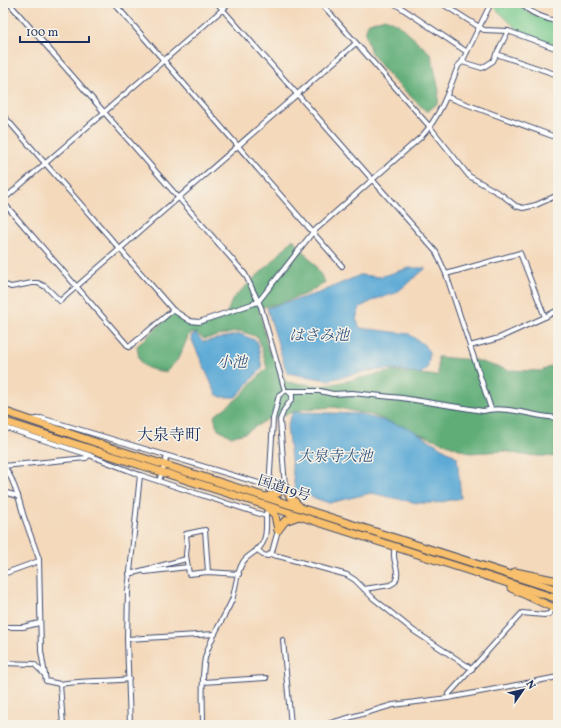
<svg xmlns="http://www.w3.org/2000/svg" width="561" height="728" font-family="Vollkorn,'Noto Serif JP',serif">
<style>
.green{fill:#76c98c;stroke:#487c75}
.forest{fill:#60ad78;stroke:#3e6e6b}
.water{fill:#5daad6;stroke:#3c6c9a}
.lines{fill:none;stroke-linecap:round;stroke-linejoin:round}
.minor-casing{stroke:#3c486c;stroke-width:6}
.trunk-casing{stroke:#3c486c;stroke-width:9}
.minor{stroke:#fff;stroke-width:4}
.trunk{stroke:#f8bf6c;stroke-width:7}
.labels{text-anchor:middle;dominant-baseline:central;stroke-width:3;stroke-linejoin:round;paint-order:stroke}
.street-label{font-size:14px;fill:#1b2f5e;stroke:#f7f3e8}
.water-label{font-size:15px;font-style:italic;fill:#2f5482;stroke:#f7f3e8}
.quarter-label{font-size:16px;fill:#1b2f5e;stroke:#f7f3e8}
</style>
<rect width="100%" height="100%" fill="#f7f3e8"/>
<filter id="ink" filterUnits="userSpaceOnUse"><feTurbulence type="fractalNoise" baseFrequency=".025" numOctaves="2"/><feDisplacementMap in="SourceGraphic" scale="8" xChannelSelector="R" yChannelSelector="G"/><feConvolveMatrix kernelMatrix="1 2 1 2 8 2 1 2 1" color-interpolation-filters="sRGB"/></filter>
<filter id="wash" filterUnits="userSpaceOnUse"><feTurbulence type="fractalNoise" baseFrequency=".012" numOctaves="4" result="noise"/><feDisplacementMap in="SourceGraphic" scale="16" xChannelSelector="R" yChannelSelector="G"/><feGaussianBlur stdDeviation="0.9" result="paint"/><feColorMatrix in="noise" values="0 0 0 0 0 0 0 0 0 0 0 0 0 0 0 0 0 1.4 0 .05"/><feComposite in="paint" operator="in"/></filter>
<g filter="url(#wash)">
<rect width="100%" height="100%" fill="#f4d9bb"/>
<!-- green -->
<polygon class="green" points="496,3 518,3 527,12 558,25 558,47 521,33 494,7"/>
<!-- forest -->
<g class="forest">
<polygon points="385,18 399,25 431,54 439,90 438,103 427,112 392,79 371,53 365,33 368,23"/>
<path d="M293 239 315 265 325 282 308 293 281 303 259 308 268 349 286 382 323 386 393 371 438 376V357L475 360 507 370 541 371 558 363V457L523 455 504 451 470 453 371 415 334 407 305 409 268 419 245 433 231 437 217 428 214 416 237 399 267 368 258 337 240 331 204 339 196 333 189 334 179 358 166 372C146 369 139 368 137 346L174 312 195 327 225 317 233 298 273 261Z"/>
</g>
<!-- water -->
<g class="water">
<polygon points="409,268 426,268 396,293 376,299 360,307 356,319 360,328 409,334 424,345 429,352 429,359 427,369 419,374 394,369 368,371 328,380 287,373 267,308 319,293 360,275 380,277"/>
<polygon points="196,334 203,342 240,334 257,341 262,368 236,397 221,397 216,394 192,340 191,336"/>
<polygon points="293,412 359,414 409,428 457,457 461,498 436,503 417,503 371,493 329,503 295,491 287,427"/>
</g>
</g>
<g filter="url(#ink)">
<g class="lines">
<!-- minor casing -->
<g class="minor-casing">
<g id="minor">
<polyline points="9,3 245,274 261,307 285,391"/>
<polyline points="114,3 342,266"/>
<polyline points="217,3 436,252 446,274 491,409"/>
<polyline points="321,3 430,127 469,176 502,195 516,206 523,208 536,205 558,195"/>
<polyline points="394,3 467,52"/>
<polyline points="441,3 484,30 508,31 558,49"/>
<path d="M521 3C530 14 545 18 558 22"/>
<polyline points="496,54 558,75"/>
<polyline points="462,62 482,68 493,61 508,31"/>
<polyline points="447,97 558,138"/>
<path d="M3 115 173 310 190 321 199 322 258 302 313 232 422 136C440 116 449 91 458 66L462 62 491 3"/>
<polyline points="3,200 230,3"/>
<polyline points="3,202 129,347 173,310"/>
<polyline points="446,274 520,253 545,317"/>
<polyline points="3,284 11,287 32,283 38,283 46,287 60,301 356,43"/>
<polyline points="470,346 499,338 545,317 558,310"/>
<path d="M288 391H320L333 394 352 393 402 398 483 411C507 405 534 417 558 418"/>
<polyline points="32,420 41,418 269,486"/>
<polyline points="3,427 89,455 140,475 266,516"/>
<polyline points="4,465 12,480 18,496 24,517 39,559 41,651 46,681 60,684 63,725"/>
<polyline points="3,466 86,458 89,455"/>
<polyline points="159,481 167,456"/>
<polyline points="285,487 280,420 284,410 292,399 292,395 288,391"/>
<polyline points="269,490 273,419 279,395 285,391"/>
<polyline points="3,492 18,496"/>
<polyline points="257,549 263,555 268,556 272,552 278,530"/>
<polyline points="271,553 273,555 282,557 347,575 355,580 373,598 414,631 472,669"/>
<polyline points="145,572 188,567"/>
<polyline points="208,572 205,530 186,534 187,545 186,555 189,574 208,572 239,574"/>
<polyline points="3,574 39,561"/>
<polyline points="129,574 186,559"/>
<path d="M364 589 390 585 395 582C402 570 390 561 395 547"/>
<polyline points="3,627 23,627 39,623"/>
<polyline points="127,639 215,634"/>
<polyline points="283,640 291,725"/>
<polyline points="3,663 34,664 45,675"/>
<polyline points="203,682 266,678"/>
<path d="M60 684C83 680 106 682 129 679"/>
<polyline points="448,698 449,694 522,613 544,615 549,614 554,608"/>
<polyline points="130,725 127,639 128,591 140,475"/>
<path d="M203 725C203 703 201 679 205 658 210 637 224 619 232 600 236 588 236 573 243 562 246 557 252 554 257 550 268 541 266 526 266 513"/>
<polyline points="324,725 393,705 448,698 558,677"/>
</g>
</g>
<!-- trunk casing -->
<g class="trunk-casing">
<g id="trunk">
<polyline points="3,411 121,451 558,590"/>
<polyline points="3,421 558,599"/>
<polyline points="266,497 278,493 285,487 291,498 300,507"/>
<polyline points="265,506 275,515 278,530"/>
<polyline points="278,530 285,521 299,516"/>
<polyline points="515,572 558,581"/>
<polyline points="511,588 558,610"/>
</g>
</g>
<!-- minor -->
<use href="#minor" class="minor"/>
<!-- trunk -->
<use href="#trunk" class="trunk"/>
</g>
</g>
<g class="labels">
<!-- street labels -->
<g class="street-label">
<text transform="translate(284 489) rotate(18)">国道19号</text>
</g>
<!-- water labels -->
<g class="water-label">
<text x="319" y="336">はさみ池</text>
<text x="232" y="363">小池</text>
<text x="335" y="457">大泉寺大池</text>
</g>
<!-- quarter labels -->
<g class="quarter-label">
<text x="169" y="436">大泉寺町</text>
</g>
</g>
<!-- margin -->
<rect width="561" height="728" fill="none" stroke="#f7f3e8" stroke-width="16"/>
<!-- north arrow -->
<g transform="translate(523 690) rotate(56)" stroke="#f7f3e8" stroke-width="3" paint-order="stroke">
<path d="M0-3L7 15L0 10L-7 15Z" fill="#1b2f5e"/>
<text y="-6" font-size="11" font-weight="bold" text-anchor="middle" fill="#1b2f5e">N</text>
</g>
<!-- scale -->
<path d="M20 36v6h69v-6" fill="none" stroke="#1b2f5e" stroke-width="2"/>
<text x="26" y="36" font-size="12" fill="#1b2f5e" stroke="#f7f3e8" stroke-width="3" paint-order="stroke">100 m</text>
</svg>
